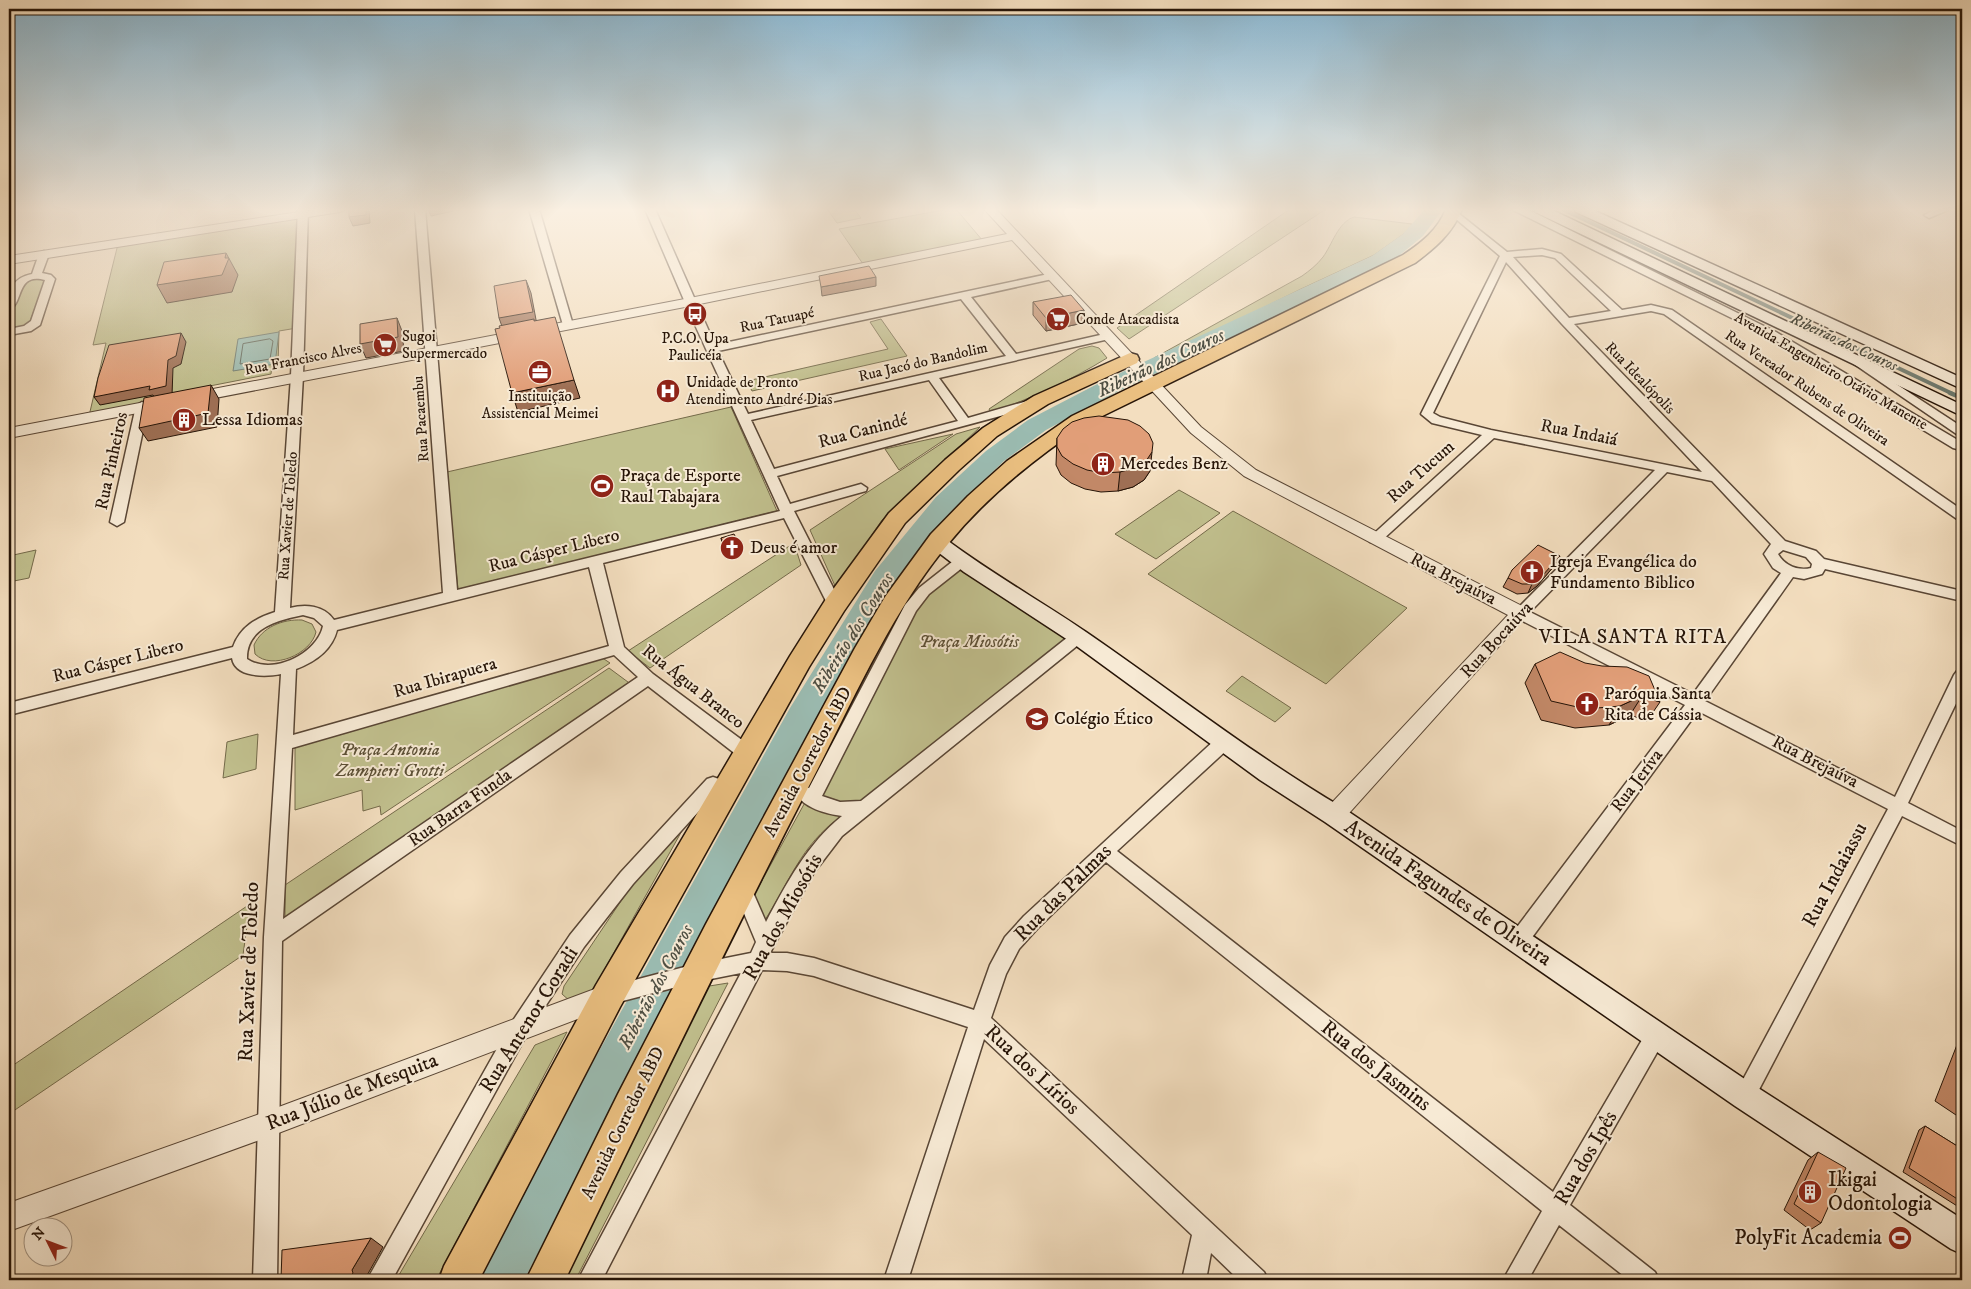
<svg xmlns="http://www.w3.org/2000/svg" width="1971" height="1289" font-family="'IM FELL DW Pica',serif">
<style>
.green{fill:#c1c08e;stroke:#746a4a}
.water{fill:#9bbcb2;stroke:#6c796e}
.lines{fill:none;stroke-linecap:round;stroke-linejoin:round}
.shore{stroke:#60685c;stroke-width:1}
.stream-far1{stroke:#6c796e;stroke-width:4}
.stream{stroke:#6c796e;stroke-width:4.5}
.river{fill:#9bbcb2;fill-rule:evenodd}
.minor-casing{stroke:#594635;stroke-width:3}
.tertiary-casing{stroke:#594635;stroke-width:2}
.secondary-casing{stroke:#261407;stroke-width:3}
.trunk-casing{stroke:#261407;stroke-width:3}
.minor{fill:#f7ead5;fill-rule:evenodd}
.tertiary{fill:#f7ead5;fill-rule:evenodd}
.secondary{fill:#f7ead5;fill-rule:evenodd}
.trunk{fill:#eabf80;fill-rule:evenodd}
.wall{fill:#c28867;stroke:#261407}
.shaded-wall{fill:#9e6f54;stroke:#261407}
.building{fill:#e19e78;stroke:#261407}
.labels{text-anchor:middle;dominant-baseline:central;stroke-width:4;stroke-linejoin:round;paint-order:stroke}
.far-poi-label{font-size:15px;fill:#261407;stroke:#f7ead5;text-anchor:start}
.far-street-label{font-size:15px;fill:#261407;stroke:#f7ead5}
.far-water-label{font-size:16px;font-style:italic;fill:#4f4f43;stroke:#f7ead5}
.poi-label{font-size:18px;fill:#261407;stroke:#f7ead5;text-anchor:start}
.street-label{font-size:18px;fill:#261407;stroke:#f7ead5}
.park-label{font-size:18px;font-style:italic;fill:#5c5036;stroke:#f7ead5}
.water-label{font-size:19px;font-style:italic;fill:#4f4f43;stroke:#f7ead5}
.quarter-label{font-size:20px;letter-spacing:1px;fill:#261407;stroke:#f7ead5}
.near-street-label{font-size:21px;fill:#261407;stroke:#f7ead5}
.near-poi-label{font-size:21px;fill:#261407;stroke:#f7ead5;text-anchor:start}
</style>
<rect width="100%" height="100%" fill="#f3debf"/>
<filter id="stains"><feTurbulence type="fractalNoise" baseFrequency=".004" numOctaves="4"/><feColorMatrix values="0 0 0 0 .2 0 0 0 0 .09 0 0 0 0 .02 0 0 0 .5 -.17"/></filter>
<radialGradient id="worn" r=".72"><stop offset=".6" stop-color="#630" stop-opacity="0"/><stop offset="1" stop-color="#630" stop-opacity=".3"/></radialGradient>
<!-- green -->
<g class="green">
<polygon points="827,209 854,209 861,218 837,223"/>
<polygon points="949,209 956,209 983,241 903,256 902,254 902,256 863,264 839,229"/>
<polygon points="1290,209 1326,209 1129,339 1117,328"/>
<polygon points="301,215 297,328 279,331 278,365 272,366 271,374 169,394 168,400 89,416 106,343 93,345 118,244"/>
<path d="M1354 217 1412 224V228L1374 255 1301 289 1159 360 1154 358 1302 276C1309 271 1317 265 1323 257 1332 245 1338 222 1354 217Z"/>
<polygon points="46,277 28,327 9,330 9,318 23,281"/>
<polygon points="881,319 907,356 752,391 747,381 888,349 870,322"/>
<path d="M1092 346 1099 348 1107 358C1070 381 1031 398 991 413L989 409 1079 349Z"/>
<polygon points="731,407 777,511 458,590 447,472"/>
<polygon points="980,427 882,520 836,588 810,530 956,434"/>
<polygon points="953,434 899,470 885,449"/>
<polygon points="1179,490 1220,513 1156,559 1115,534"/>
<polygon points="1233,511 1407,608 1326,684 1148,574"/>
<polygon points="794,543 801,565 650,668 628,651"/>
<polygon points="36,550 29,578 9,582 9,556"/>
<polygon points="962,563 1071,637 864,804 844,806 817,797 916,611 928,593"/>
<path d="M302 620 312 624 316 632C311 654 272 671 255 654L254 645C262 627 283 619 302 620Z"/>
<polygon points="601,657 610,663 381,815 380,806 363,811 362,790 295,810 295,745"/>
<polygon points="609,668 632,685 285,928 285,885"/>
<polygon points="1242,676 1291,708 1275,722 1226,691"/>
<polygon points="258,734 256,769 223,778 227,742"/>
<path d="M808 797 850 811C803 839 793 876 765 920L754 895Z"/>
<polygon points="693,811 593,990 571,1002 562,994 564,986 627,892"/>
<polygon points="250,904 243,955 9,1114 9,1068"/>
<polygon points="728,983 578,1275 571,1278 564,1275 697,988"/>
<polygon points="567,1032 436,1280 396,1280 535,1045"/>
</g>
<!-- water -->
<polygon class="water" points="279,332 275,364 233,371 238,339"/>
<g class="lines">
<!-- shore -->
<polygon class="shore" points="270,339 273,341 270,359 240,364 243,344"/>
<!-- stream-far1 -->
<polyline class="stream-far1" points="1562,209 1953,394"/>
<!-- stream -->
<polyline class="stream" points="1950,393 1962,398"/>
<!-- river -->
<polygon class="river" points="1425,209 1443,209 1423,236 1395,259 1121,390 1046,430 1004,461 954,509 896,584 814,723 524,1280 477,1280 500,1229 790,708 875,571 936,497 986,451 1028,420 1105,380 1372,256 1403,234"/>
<!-- minor casing -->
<g class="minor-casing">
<g id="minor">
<path d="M298 209H308L303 376 290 608C305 604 324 605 334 620L443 593 415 209H425L457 590 780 511 690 314 645 209H655L715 345 1053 273 1058 276 1057 278 971 297 1016 354 1109 333 1114 336 1109 339 939 378 968 418 1034 399 1038 400 1040 403 1038 406 777 476 790 504 861 484 867 488 866 491 794 511 842 605 840 609H830L784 518 603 563 624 647 653 674 754 749 756 754 754 759 748 760 742 759 648 686 282 941 277 1280H253L264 937 281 674C266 677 235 678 232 658L9 715V703L233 647C240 627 256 618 275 612L291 376ZM961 299 1006 356 748 414 718 351ZM929 380 958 421 774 469 751 420ZM589 567 609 646 293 735 296 669C315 662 332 650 337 630ZM303 615 314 618 323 626C317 654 272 676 247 659 246 628 278 620 303 615ZM614 655 638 677 283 919 292 748Z"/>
<polygon points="529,209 539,209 573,325 572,327 568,328 563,325"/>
<path d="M1453 209 1507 252 1542 249 1561 254 1622 310 1651 305 1672 310 1962 510V520L1957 519 1664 314 1651 311 1574 324 1785 541 1816 551 1824 559 1962 591V601L1825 569 1822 574 1804 579 1793 577 1705 701 1895 797 1954 675 1957 671 1962 669V691L1908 803 1962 831V846L1902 816 1752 1103 1745 1106 1738 1103 1735 1096 1738 1089 1888 809 1698 711 1525 947 1518 950 1511 947 1509 941 1511 935 1685 705 1515 617 1513 613 1655 470 1494 438 1380 542H1370L1368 539 1482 435 1432 423 1421 414 1500 256 1450 214V210ZM1542 255 1555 258 1611 311 1569 318 1513 257ZM1506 262 1562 324 1702 472 1491 430 1440 417 1433 413ZM1667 472 1712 481 1771 544 1764 554 1773 568 1781 573 1693 694 1530 612ZM1783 550 1806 557 1812 564 1811 568C1798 571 1785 566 1778 554Z"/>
<polygon points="1511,209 1525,209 1531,211 1776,332 1961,442 1962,446 1957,449 1953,448 1768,336"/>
<polygon points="1937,209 1950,209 1929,218 1924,215"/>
<path d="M44 251 49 254 42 273 51 275 55 279 40 325 31 331 9 335V329L24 326 31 321 45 280C15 272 24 305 9 309 8 291 12 278 32 274L39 254Z"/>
<polygon points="1858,359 1962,427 1962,436 1958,435 1854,364 1852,362"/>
<polygon points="142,402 148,406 124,522 117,526 110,522 136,406"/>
<path d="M962 556 967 558 969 561 967 564 929 594 916 611 822 796 840 802 861 801 1073 633 1078 632 1083 633 1085 637 1083 641 842 836 813 874 770 953H787L814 958 974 1010 990 965 1005 937 1024 916 1217 738 1223 737 1229 738 1231 743 1229 748 1117 851 1553 1192 1649 1028 1656 1025 1663 1028 1666 1035 1663 1042 1570 1205 1655 1272 1659 1280H1629L1559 1225 1528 1280H1503L1542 1211 1106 862 1038 928 1019 949 1006 974 991 1018 1264 1272 1268 1280H1239L1211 1253 1206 1280H1182L1192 1235 984 1039 908 1280H884L968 1027 814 976 787 971 762 970 602 1280H578L741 973 696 982 611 1004 604 1002 601 995 604 988 696 964 751 953 756 942 733 887 736 881 742 879 748 881 766 922C786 884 808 843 842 816 827 814 803 808 796 793L798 788 804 786 809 788 905 605 919 588 957 558Z"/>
<polygon points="713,777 719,779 721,784 719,789 633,884 584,947 526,1036 392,1280 367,1280 512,1022 570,935 621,872 707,779"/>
</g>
</g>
<!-- tertiary casing -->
<g class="tertiary-casing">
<g id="tertiary">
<polygon points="319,209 346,209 340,212 9,264 9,256"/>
<polygon points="984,209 996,209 1201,427 1256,470 1526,608 1529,613 1342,821 1334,824 1326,821 1323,815 1326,809 1508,615 1244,476 1191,433 1012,240 690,306 9,438 9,428 690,298 1007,234"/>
<polygon points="608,984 617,988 620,996 617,1004 268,1137 9,1231 9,1203 268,1111"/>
</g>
</g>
<!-- secondary casing -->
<g class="secondary-casing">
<g id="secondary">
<polygon points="1534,209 1550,209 1962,405 1962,416 1535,212"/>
<polygon points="1574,209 1591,209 1962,378 1962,389 1576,212"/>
<path d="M937 536 944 538C989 572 1039 600 1086 632 1172 691 1253 755 1343 808L1755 1086 1962 1219V1254L1951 1249 1735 1106 1325 822 1260 780 1071 642 964 572 930 546 927 542 930 538Z"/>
</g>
</g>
<!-- trunk casing -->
<g class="trunk-casing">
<g id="trunk">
<path d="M1446 209H1462C1453 233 1435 248 1415 263L1086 424C1035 458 987 496 948 544 891 612 852 703 811 782 726 947 646 1113 565 1280H526L618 1094 706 924 855 648 885 597 931 534 968 496 1007 461 1072 416 1403 255C1421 243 1438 230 1446 209Z"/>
<polygon points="1130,353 1137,355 1139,359 1137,363 1048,404 997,436 959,470 905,523 844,611 809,667 620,1007 479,1280 439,1280 444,1266 596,985 790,656 826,599 889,513 945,460 983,428 1034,396"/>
</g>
</g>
<!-- minor -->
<use href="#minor" class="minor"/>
<!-- tertiary -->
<use href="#tertiary" class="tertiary"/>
<!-- secondary -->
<use href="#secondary" class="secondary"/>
<!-- trunk -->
<use href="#trunk" class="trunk"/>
</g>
<!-- wall -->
<g class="wall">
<polygon points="1033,302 1084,310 1083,323 1046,331 1033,315"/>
<polygon points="1057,438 1150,471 1144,480 1133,487 1118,491 1101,492 1085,489 1071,483 1061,475 1056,465"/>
<polygon points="721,538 742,553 729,557 722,543"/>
<polygon points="1555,565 1537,586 1528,593 1517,594 1503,587 1508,578"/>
<polygon points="1535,664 1660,702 1647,721 1630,715 1609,725 1575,728 1541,720 1525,683"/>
<polygon points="1962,1032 1962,1119 1935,1101"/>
<polygon points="1925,1126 1962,1149 1962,1209 1903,1172 1919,1130"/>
<polygon points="1818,1152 1821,1223 1810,1230 1784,1210 1808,1160"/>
</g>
<!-- shaded-wall -->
<g class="shaded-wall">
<polygon points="366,209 369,209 370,223 353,226 349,217"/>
<polygon points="428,209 462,209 431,216"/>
<polygon points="226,253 238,275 232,292 167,303 157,285 225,258"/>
<polygon points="876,277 876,286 822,296 821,287"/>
<polygon points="526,280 531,293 537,325 504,332 499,318"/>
<polygon points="1084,310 1083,323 1046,331 1046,318"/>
<polygon points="397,318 402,331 404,351 366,358 360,344"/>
<polygon points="181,333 186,342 181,364 173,368 172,395 155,398 153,395 100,405 94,397 168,360"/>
<polygon points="574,380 580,398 518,412 512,393"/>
<polygon points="211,385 219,399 217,427 148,441 139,428"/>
<polygon points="1152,452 1150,471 1144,480 1133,487 1118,491 1120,472"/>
<polygon points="741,548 742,553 729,557 728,552"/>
<polygon points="1560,556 1555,565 1537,586 1528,593 1532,584"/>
<polygon points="1642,696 1630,715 1609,725 1620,706"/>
<polygon points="371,1238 383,1247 365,1279 366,1280 348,1280 352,1270"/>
</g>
<!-- building -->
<g class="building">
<polygon points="349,209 366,209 366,215 349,217"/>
<polygon points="226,253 225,258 229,258 222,275 157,285 164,262"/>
<polygon points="869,266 876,277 821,287 819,276"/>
<polygon points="526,280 533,312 499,318 494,286"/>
<polygon points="1071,295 1084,310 1046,318 1033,302"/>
<polygon points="555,317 574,380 512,393 495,329 500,328 499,326 534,319 534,321"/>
<polygon points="397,318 398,337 360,344 360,324"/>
<polygon points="181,333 176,356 168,360 166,386 149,390 150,386 94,397 98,378 109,345"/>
<polygon points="211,385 208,413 139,428 144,398"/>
<polygon points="1099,416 1128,420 1140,426 1149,434 1153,443 1152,452 1146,461 1135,468 1120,472 1103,473 1087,470 1073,464 1062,456 1057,447 1057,438 1063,429 1072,422 1084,418"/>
<polygon points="734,534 741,548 728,552 721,538"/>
<polygon points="1538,545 1560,556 1542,576 1532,584 1522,584 1508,578 1512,570"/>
<polygon points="1560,652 1585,663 1602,666 1627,667 1649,676 1660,702 1642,696 1620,706 1586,709 1551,701 1535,664"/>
<polygon points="1962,1077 1962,1088 1959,1086"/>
<polygon points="1925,1126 1962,1149 1962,1202 1909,1168"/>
<polygon points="1818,1152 1846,1168 1821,1223 1794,1204"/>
<polygon points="371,1238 352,1270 353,1273 348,1280 281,1280 282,1250"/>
</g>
<!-- sky -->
<linearGradient id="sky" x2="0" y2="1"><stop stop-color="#89b7d2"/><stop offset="0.54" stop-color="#faf0e2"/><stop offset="1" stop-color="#faf0e2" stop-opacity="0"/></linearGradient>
<rect width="1971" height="389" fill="url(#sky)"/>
<!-- icons -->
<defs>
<g id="bus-disc" transform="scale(1.25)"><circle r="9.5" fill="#8f2418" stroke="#f7ead5"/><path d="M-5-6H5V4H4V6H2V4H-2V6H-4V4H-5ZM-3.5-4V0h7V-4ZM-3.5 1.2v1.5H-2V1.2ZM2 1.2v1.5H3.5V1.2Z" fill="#fff"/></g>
<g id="supermarket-disc" transform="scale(1.25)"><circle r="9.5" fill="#8f2418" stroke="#f7ead5"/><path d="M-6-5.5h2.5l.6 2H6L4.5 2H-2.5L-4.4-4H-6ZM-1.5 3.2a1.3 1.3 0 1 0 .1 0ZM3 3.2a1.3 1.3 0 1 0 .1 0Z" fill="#fff"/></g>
<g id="office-disc" transform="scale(1.25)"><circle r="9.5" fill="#8f2418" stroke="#f7ead5"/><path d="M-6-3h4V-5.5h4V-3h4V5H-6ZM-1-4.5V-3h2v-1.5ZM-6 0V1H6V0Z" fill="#fff"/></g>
<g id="hospital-disc" transform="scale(1.25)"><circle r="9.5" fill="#8f2418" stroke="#f7ead5"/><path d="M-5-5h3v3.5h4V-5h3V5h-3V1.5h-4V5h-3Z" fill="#fff"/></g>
<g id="building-disc" transform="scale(1.25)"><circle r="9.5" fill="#8f2418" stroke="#f7ead5"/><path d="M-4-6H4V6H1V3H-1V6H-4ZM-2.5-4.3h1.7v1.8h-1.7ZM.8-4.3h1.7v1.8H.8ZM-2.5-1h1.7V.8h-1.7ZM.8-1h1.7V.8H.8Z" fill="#fff"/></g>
<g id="stadium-disc" transform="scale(1.25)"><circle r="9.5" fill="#8f2418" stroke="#f7ead5"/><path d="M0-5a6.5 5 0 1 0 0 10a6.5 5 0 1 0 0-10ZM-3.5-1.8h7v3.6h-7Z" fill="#fff"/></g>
<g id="church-disc" transform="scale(1.25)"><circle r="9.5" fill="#8f2418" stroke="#f7ead5"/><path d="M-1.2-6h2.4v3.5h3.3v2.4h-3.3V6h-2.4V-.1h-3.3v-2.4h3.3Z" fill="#fff"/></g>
<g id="school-disc" transform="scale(1.25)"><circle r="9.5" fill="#8f2418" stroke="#f7ead5"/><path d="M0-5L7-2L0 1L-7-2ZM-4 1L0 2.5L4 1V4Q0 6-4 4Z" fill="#fff"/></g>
</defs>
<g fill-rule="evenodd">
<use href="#bus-disc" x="695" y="314"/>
<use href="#supermarket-disc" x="1058" y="319"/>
<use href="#supermarket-disc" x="385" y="345"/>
<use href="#office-disc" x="540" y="372"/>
<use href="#hospital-disc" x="668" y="391"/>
<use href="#building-disc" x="184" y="420"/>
<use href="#building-disc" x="1103" y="464"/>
<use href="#stadium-disc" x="602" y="486"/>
<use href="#church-disc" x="732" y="548"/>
<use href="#church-disc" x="1532" y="572"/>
<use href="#church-disc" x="1587" y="704"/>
<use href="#school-disc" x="1037" y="719"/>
<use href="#building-disc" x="1810" y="1192"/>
<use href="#stadium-disc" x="1900" y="1238"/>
</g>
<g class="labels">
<!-- far-poi labels -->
<g class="far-poi-label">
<text x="1076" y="319">Conde Atacadista</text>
<text x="402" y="336">Sugoi<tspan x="402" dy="17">Supermercado</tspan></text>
<text x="695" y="338" text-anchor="middle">P.C.O. Upa<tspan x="695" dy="17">Paulicéia</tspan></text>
<text x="686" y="382">Unidade de Pronto<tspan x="686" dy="17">Atendimento André Dias</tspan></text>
<text x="540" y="396" text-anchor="middle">Instituição<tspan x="540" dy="17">Assistencial Meimei</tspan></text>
</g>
<!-- far-street labels -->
<g class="far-street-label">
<text transform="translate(777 320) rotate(-12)">Rua Tatuapé</text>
<text transform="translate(303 359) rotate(-11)">Rua Francisco Alves</text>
<text transform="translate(923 362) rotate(-13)">Rua Jacó do Bandolim</text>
<text transform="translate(1831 371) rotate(30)">Avenida Engenheiro Otávio Manente</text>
<text transform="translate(1640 378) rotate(46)">Rua Idealópolis</text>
<text transform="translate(1807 388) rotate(34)">Rua Vereador Rubens de Oliveira</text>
<text transform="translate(421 419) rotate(-94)">Rua Pacaembu</text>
<text transform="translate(288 516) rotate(-86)">Rua Xavier de Toledo</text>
</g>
<!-- far-water labels -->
<g class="far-water-label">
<text transform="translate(1844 342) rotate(25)">Ribeirão dos Couros</text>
</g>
<!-- poi labels -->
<g class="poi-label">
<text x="202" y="420">Lessa Idiomas</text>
<text x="1120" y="464">Mercedes Benz</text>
<text x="620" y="476">Praça de Esporte<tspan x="620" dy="21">Raul Tabajara</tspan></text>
<text x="750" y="548">Deus é amor</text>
<text x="1550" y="562">Igreja Evangélica do<tspan x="1550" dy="21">Fundamento Biblico</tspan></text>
<text x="1604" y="694">Paróquia Santa<tspan x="1604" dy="21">Rita de Cássia</tspan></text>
<text x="1054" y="719">Colégio Ético</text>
</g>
<!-- street labels -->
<g class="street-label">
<text transform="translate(863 431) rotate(-15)">Rua Canindé</text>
<text transform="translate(1579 433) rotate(11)">Rua Indaiá</text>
<text transform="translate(112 461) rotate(-78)">Rua Pinheiros</text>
<text transform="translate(1421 472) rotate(-42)">Rua Tucum</text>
<text transform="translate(554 551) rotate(-14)">Rua Cásper Libero</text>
<text transform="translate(1453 579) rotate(27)">Rua Brejaúva</text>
<text transform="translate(1497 640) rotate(-47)">Rua Bocaiúva</text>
<text transform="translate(118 661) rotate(-14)">Rua Cásper Libero</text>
<text transform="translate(445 678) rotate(-16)">Rua Ibirapuera</text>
<text transform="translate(693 687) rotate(38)">Rua Água Branco</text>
<text transform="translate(808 762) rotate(-62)">Avenida Corredor ABD</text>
<text transform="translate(1815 762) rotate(27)">Rua Brejaúva</text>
<text transform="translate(1637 781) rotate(-53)">Rua Jeríva</text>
<text transform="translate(460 808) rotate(-35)">Rua Barra Funda</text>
<text transform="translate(623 1123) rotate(-64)">Avenida Corredor ABD</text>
</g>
<!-- park labels -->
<g class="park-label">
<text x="969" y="642">Praça Miosótis</text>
<text x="390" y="750">Praça Antonia<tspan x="390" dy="21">Zampieri Grotti</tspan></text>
</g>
<!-- water labels -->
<g class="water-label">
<text transform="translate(1161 363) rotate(-25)">Ribeirão dos Couros</text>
<text transform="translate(853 633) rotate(-58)">Ribeirão dos Couros</text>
<text transform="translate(656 987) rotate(-62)">Ribeirão dos Couros</text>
</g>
<!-- quarter labels -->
<g class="quarter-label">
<text x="1633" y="637">VILA SANTA RITA</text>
</g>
<!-- near-street labels -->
<g class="near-street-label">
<text transform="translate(1835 875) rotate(-62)">Rua Indaiassu</text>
<text transform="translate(1063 893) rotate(-45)">Rua das Palmas</text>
<text transform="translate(1448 893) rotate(34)">Avenida Fagundes de Oliveira</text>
<text transform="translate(783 917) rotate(-61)">Rua dos Miosótis</text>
<text transform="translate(249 972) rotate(-88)">Rua Xavier de Toledo</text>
<text transform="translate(529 1020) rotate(-58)">Rua Antenor Coradi</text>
<text transform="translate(1376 1066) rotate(38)">Rua dos Jasmins</text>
<text transform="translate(1032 1070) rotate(43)">Rua dos Lírios</text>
<text transform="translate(352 1092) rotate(-21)">Rua Júlio de Mesquita</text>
<text transform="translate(1586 1158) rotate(-60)">Rua dos Ipês</text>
</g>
<!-- near-poi labels -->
<g class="near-poi-label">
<text x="1828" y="1180">Ikigai<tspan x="1828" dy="24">Odontologia</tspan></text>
<text x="1882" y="1238" text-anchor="end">PolyFit Academia</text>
</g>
</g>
<!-- margin -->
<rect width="1971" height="1289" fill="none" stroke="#f3debf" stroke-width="30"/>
<rect x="10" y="10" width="1951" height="1269" fill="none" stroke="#261407" stroke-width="2.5"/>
<rect x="15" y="15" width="1941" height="1259" fill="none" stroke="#261407"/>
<!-- north arrow -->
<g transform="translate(48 1242) rotate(312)"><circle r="24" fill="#f7ead5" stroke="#a39483"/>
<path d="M0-4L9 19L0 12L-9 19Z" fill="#8f2418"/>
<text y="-8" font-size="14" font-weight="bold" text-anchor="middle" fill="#261407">N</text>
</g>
<rect width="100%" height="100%" filter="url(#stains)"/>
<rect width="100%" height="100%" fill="url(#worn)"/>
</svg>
